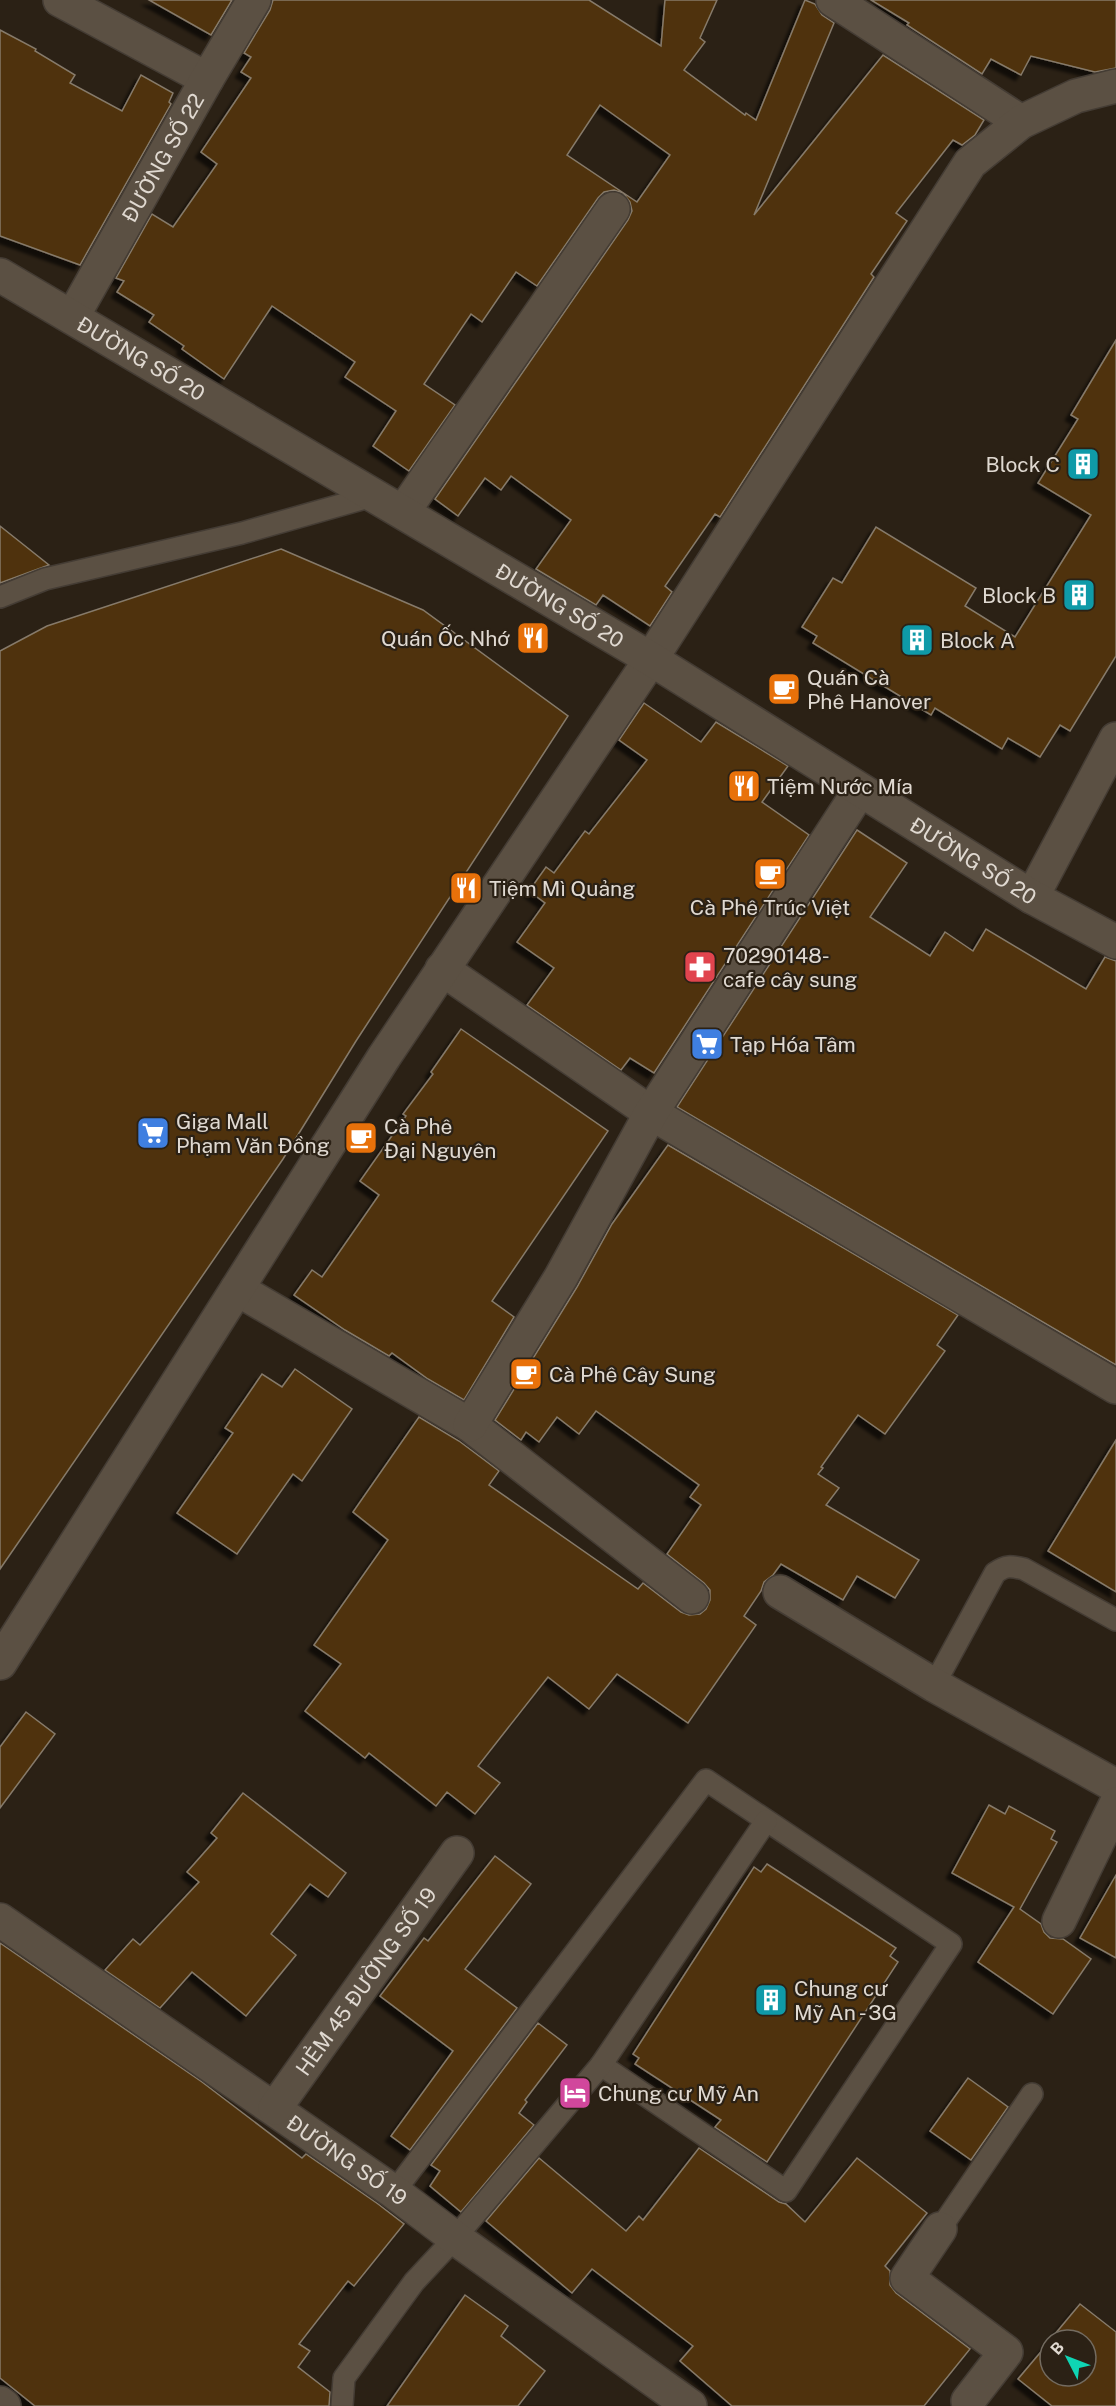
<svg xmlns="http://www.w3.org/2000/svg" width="1116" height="2406" font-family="'Public Sans',sans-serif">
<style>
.building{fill:#503307;stroke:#867a6b;stroke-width:1.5;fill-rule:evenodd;filter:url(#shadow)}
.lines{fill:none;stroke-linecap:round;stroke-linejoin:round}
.service-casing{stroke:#443c34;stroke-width:24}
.minor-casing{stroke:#443c34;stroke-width:36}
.tertiary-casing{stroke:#443c34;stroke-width:36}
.service{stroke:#5b5043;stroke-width:21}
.minor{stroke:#5b5043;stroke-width:33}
.tertiary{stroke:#5b5043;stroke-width:33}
.labels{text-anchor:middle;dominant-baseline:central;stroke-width:4.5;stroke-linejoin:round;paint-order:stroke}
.street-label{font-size:21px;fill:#e0d9d1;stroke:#2b2115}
.poi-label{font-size:21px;fill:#e0d9d1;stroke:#2b2115;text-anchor:start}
</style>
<defs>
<filter id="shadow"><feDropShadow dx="-5.5" dy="5.5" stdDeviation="1.5" flood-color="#0009"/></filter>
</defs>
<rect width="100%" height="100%" fill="#2b2115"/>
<!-- building -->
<g class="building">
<polygon points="149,0 232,0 211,35"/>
<path d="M273 0H589L661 46 665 0H717L700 38 705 42 684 70 745 115 746 113 756 120 805 0 815 4 822 15 834 23 754 215 883 55 984 120 975 135 962 145 953 140 896 213 907 221 871 274 874 277 720 517 715 514 665 586 672 592 650 626 603 595 596 605 536 569 571 520 511 476 501 490 485 478 458 516 435 499 628 220 632 211 630 202 623 193 614 190 604 192 598 198 537 286 516 272 482 322 471 314 424 384 455 405 409 471 373 446 396 411 345 377 355 362 272 306 224 379 182 349 184 346 149 322 154 315 117 292 124 281 116 278 152 214 173 227 217 164 201 152 251 78 241 72 251 57 244 53 270 10ZM600 105 670 155 637 202 567 155Z"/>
<polygon points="871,0 1116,0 1116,68 1095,72 1031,56 1021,75 991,59 982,74 907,25 909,23"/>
<polygon points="0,30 36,49 35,51 75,75 70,83 122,111 141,75 173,93 169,102 171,104 80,265 0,236"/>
<polygon points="1116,340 1116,656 1070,731 1060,725 1040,757 1008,738 1002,749 935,708 931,715 813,643 817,636 802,627 833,578 842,583 876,527 976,588 965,606 1015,637 1091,515 1038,483 1078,419 1071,415"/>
<polygon points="0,526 49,565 0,583"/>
<polygon points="281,549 423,610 568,716 356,1041 283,1159 0,1569 0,651 47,626"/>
<polygon points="644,703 701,742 716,722 788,766 762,802 809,835 654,1073 630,1058 621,1070 527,1005 554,968 517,942 545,903 529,891 546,867 554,873 585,831 589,834 647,760 619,740"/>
<polygon points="857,830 907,863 870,917 930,956 945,932 973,951 986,929 1086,989 1105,957 1116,961 1116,1365 677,1107"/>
<polygon points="461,1029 608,1131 492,1301 514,1317 464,1400 428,1379 392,1353 389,1356 345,1330 294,1295 312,1270 322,1277 379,1195 360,1181 406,1116 403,1114 433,1074 431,1072"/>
<polygon points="668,1145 958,1315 937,1345 945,1351 885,1434 858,1415 821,1467 823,1468 818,1474 839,1488 826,1505 919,1560 895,1598 857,1576 843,1600 781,1564 773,1575 764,1582 761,1591 744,1616 756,1625 688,1723 617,1674 589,1709 548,1677 478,1766 500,1783 475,1814 447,1792 436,1806 369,1753 365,1758 305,1711 341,1664 314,1645 388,1540 353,1512 419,1417 459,1441 499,1471 489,1485 638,1589 643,1583 681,1612 689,1615 700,1614 706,1609 710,1600 710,1590 704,1583 667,1554 701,1505 690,1497 699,1485 596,1411 579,1434 557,1417 539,1442 526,1432 521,1440 495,1420 577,1287 612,1224"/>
<polygon points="295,1369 352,1409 302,1481 293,1474 237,1554 177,1513 233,1433 225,1428 262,1374 282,1387"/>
<polygon points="1116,1440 1116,1592 1048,1551"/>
<polygon points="26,1712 55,1734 0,1808 0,1747"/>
<polygon points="243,1793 346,1873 328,1897 310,1884 271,1934 296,1955 246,2016 192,1972 160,2008 105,1970 133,1939 140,1945 199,1882 187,1872 217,1838 211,1833"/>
<polygon points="989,1805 1005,1814 1009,1806 1055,1831 1051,1839 1057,1842 1020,1909 1041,1924 1044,1932 1050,1938 1063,1939 1091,1959 1053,2014 978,1962 1014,1907 952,1873"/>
<polygon points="495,1856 531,1884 465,1969 517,2008 410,2150 391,2136 453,2051 380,1996 424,1938 428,1941"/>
<polygon points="767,1864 896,1948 890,1956 898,1962 767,2162 715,2127 721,2120 635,2064 639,2058 633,2054 754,1867 761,1872"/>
<polygon points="1116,1875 1116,1958 1080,1938"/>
<polygon points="0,1943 202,2082 302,2158 306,2154 378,2204 404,2224 354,2286 348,2281 299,2344 310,2351 298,2367 330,2392 329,2406 35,2406 0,2378"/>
<polygon points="538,2023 567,2045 525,2100 527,2102 519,2113 534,2125 461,2212 430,2186 440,2171 431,2165"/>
<polygon points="968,2078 1008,2107 971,2160 930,2131"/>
<polygon points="699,2148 779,2202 786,2204 805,2222 857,2158 927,2213 885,2266 890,2271 890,2285 896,2293 970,2349 924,2406 732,2406 680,2361 693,2346 592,2269 572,2293 486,2221 539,2158 626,2231 639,2216 643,2220"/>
<polygon points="465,2295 508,2326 501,2336 545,2371 518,2406 387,2406"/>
<polygon points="1080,2304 1116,2332 1116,2406 1052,2406 1018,2379 1050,2341 1050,2376 1086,2376 1086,2340 1050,2340"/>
</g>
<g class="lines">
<!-- service casing -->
<g class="service-casing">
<g id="service">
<polyline points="0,597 45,579 242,533 376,495"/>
<path d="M934 1685 995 1573C1006 1565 1011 1566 1024 1569L1116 1620"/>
<polyline points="394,2192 706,1780 951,1944 786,2191 601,2065"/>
<polyline points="940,2229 1032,2094"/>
<polyline points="342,2406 344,2378 414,2282 455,2238 601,2065 766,1821"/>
</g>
</g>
<!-- minor casing -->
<g class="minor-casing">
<g id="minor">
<polyline points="60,0 207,79"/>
<polyline points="833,0 1021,122"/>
<path id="s1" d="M73 316 207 79 254 0"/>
<polyline points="403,512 613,209"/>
<polyline points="1032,897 1116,739"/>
<polyline points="442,969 651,1113 1116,1387"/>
<polyline points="237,1289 470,1425 692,1597"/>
<polyline points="470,1425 561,1277 651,1113 860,790"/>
<polyline points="780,1592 934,1685 1116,1786"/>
<polyline points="0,1663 384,1057 651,659 970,163 1021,122 1076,96 1116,86"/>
<path id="s2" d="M0 1920 394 2192 455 2238 690 2406"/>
<polyline points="1059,1921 1116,1804"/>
<path id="s3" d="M275 2108 457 1853"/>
<polyline points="940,2229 907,2278 1006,2352 968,2401"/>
<polyline points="0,2403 4,2406"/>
</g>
</g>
<!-- tertiary casing -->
<g class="tertiary-casing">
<g id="tertiary">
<path id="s4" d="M0 275 651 659 1032 897 1116 942"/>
</g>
</g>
<!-- service -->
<use href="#service" class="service"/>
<!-- minor -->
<use href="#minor" class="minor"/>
<!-- tertiary -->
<use href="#tertiary" class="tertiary"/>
</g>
<!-- icons -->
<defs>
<g id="building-square" transform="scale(1.725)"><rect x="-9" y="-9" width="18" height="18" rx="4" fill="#0f9aa8" stroke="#2b2115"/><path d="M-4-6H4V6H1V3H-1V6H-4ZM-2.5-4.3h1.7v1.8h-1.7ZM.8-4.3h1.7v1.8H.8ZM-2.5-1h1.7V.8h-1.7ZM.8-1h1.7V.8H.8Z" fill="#fff"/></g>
<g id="restaurant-square" transform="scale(1.725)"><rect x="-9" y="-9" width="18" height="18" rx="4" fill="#e8710a" stroke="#2b2115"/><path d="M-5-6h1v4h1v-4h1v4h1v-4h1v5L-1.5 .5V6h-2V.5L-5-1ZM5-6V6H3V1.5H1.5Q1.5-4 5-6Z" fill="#fff"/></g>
<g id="cafe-square" transform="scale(1.725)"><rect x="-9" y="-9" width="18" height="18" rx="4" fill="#e8710a" stroke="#2b2115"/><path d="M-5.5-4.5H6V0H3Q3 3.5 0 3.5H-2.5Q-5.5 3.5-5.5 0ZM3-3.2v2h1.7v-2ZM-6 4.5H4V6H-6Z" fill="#fff"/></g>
<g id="pharmacy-square" transform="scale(1.725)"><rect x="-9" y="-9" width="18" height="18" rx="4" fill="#e0444e" stroke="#2b2115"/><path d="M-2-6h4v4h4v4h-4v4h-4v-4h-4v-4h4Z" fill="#fff"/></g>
<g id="supermarket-square" transform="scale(1.725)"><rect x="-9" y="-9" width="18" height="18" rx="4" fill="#3f7fe0" stroke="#2b2115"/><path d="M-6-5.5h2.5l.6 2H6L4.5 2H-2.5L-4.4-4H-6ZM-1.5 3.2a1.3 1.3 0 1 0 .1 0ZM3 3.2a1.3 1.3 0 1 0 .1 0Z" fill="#fff"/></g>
<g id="hotel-square" transform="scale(1.725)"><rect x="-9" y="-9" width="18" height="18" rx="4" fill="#d1479c" stroke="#2b2115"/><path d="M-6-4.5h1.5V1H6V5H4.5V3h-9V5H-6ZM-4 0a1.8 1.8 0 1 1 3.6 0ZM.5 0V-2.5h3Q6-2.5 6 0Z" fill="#fff"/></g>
</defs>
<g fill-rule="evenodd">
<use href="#building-square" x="1083" y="464"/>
<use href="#building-square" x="1079" y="595"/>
<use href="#restaurant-square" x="533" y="638"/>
<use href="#building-square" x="917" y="640"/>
<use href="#cafe-square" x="784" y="689"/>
<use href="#restaurant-square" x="744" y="786"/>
<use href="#cafe-square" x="770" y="874"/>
<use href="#restaurant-square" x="466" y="888"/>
<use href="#pharmacy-square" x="700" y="967"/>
<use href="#supermarket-square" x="707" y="1044"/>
<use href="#supermarket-square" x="153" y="1133"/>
<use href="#cafe-square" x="361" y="1138"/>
<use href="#cafe-square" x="526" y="1374"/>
<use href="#building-square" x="771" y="2000"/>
<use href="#hotel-square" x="575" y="2093"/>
</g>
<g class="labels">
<!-- street labels -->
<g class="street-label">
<text stroke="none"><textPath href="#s1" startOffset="182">ĐƯỜNG SỐ 22</textPath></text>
<text stroke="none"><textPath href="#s4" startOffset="164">ĐƯỜNG SỐ 20</textPath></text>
<text stroke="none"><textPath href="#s4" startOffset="650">ĐƯỜNG SỐ 20</textPath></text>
<text stroke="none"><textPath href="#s4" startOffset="1136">ĐƯỜNG SỐ 20</textPath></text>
<text stroke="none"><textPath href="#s3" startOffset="156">HẺM 45 ĐƯỜNG SỐ 19</textPath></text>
<text stroke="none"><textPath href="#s2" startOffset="422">ĐƯỜNG SỐ 19</textPath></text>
</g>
<!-- poi labels -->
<g class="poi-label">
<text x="1060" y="464" text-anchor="end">Block C</text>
<text x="1056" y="595" text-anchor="end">Block B</text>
<text x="510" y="638" text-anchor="end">Quán Ốc Nhớ</text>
<text x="940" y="640">Block A</text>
<text x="807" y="677">Quán Cà<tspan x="807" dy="24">Phê Hanover</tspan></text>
<text x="767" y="786">Tiệm Nước Mía</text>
<text x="489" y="888">Tiệm Mì Quảng</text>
<text x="770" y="907" text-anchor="middle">Cà Phê Trúc Việt</text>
<text x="723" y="955">70290148-<tspan x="723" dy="24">cafe cây sung</tspan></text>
<text x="730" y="1044">Tạp Hóa Tâm</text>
<text x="176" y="1121">Giga Mall<tspan x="176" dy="24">Phạm Văn Đồng</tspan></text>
<text x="384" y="1126">Cà Phê<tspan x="384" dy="24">Đại Nguyên</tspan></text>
<text x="549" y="1374">Cà Phê Cây Sung</text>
<text x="794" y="1988">Chung cư<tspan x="794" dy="24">Mỹ An - 3G</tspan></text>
<text x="598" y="2093">Chung cư Mỹ An</text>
</g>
</g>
<!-- north arrow -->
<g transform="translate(1068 2358) rotate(312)"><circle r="28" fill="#2b2115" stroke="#736b60" stroke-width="1.5"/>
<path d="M0-4.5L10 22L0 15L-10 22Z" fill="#0fd5b4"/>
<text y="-9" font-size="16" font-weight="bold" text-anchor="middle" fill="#e0d9d1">B</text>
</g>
</svg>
